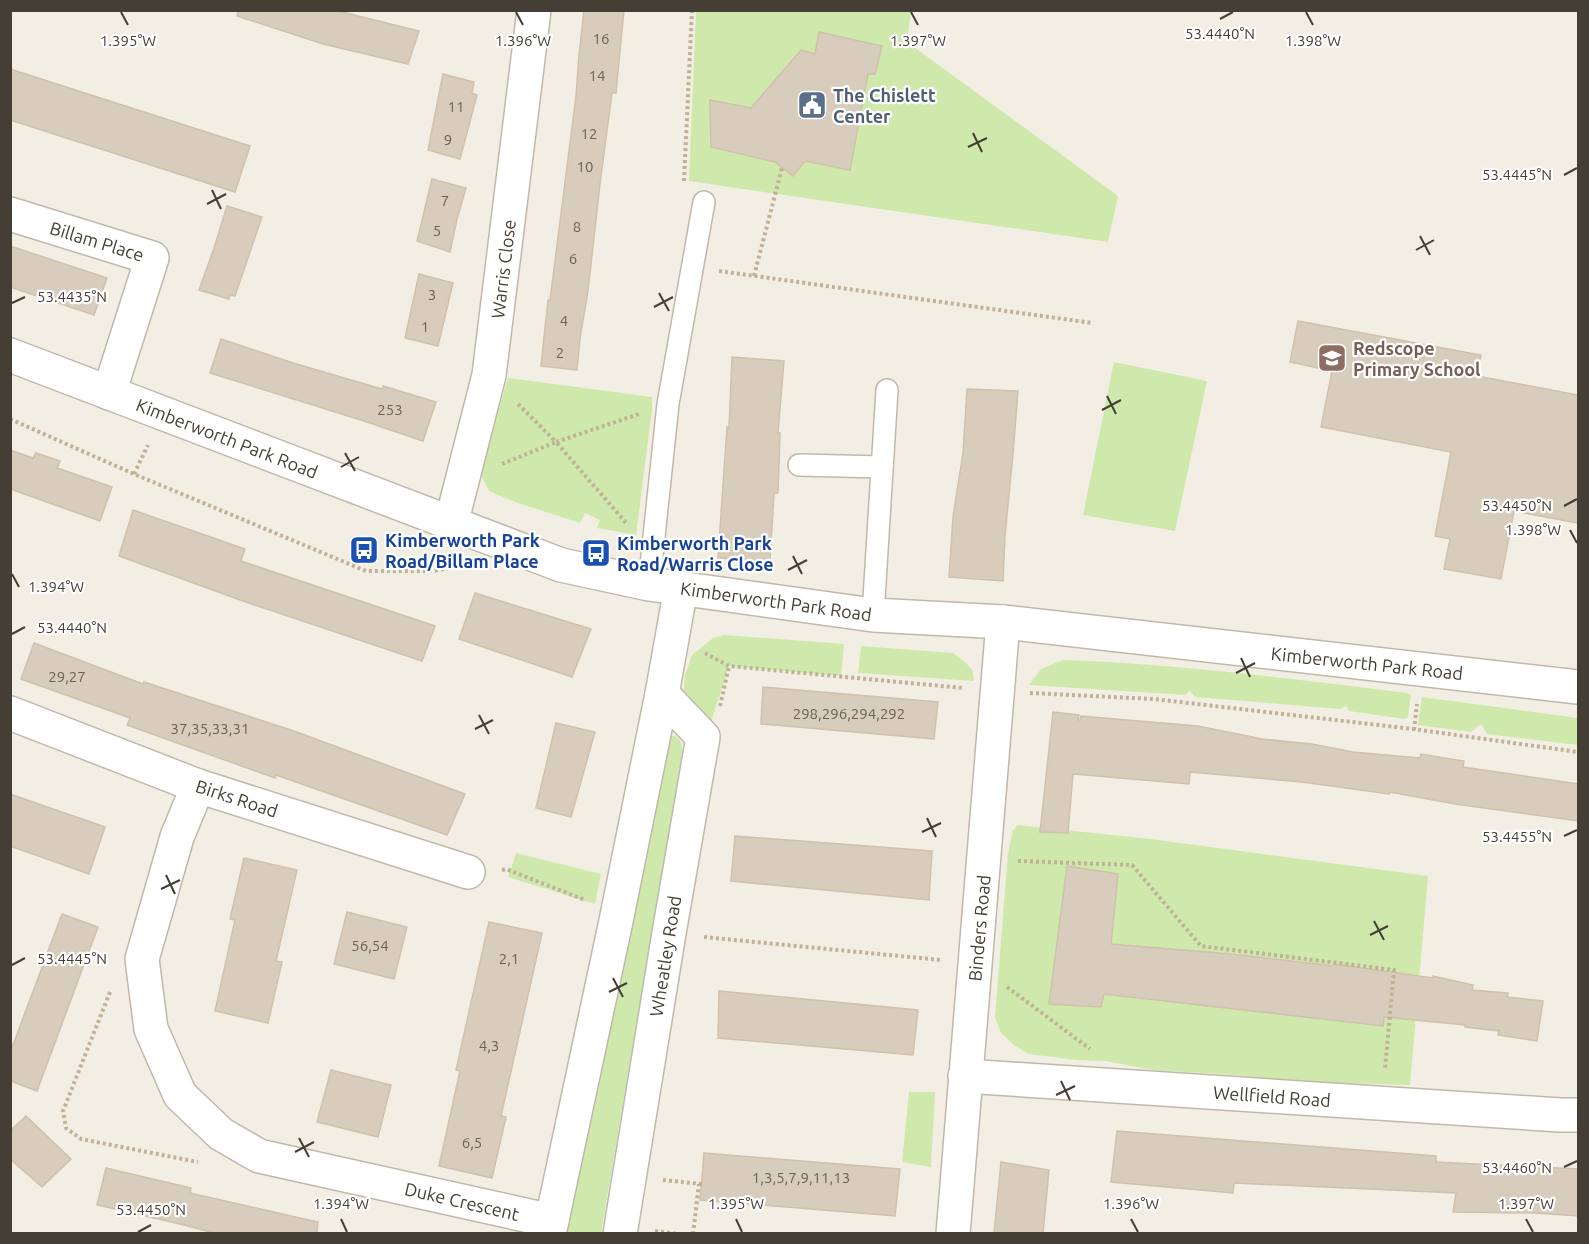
<svg xmlns="http://www.w3.org/2000/svg" width="1589" height="1244" font-family="Ubuntu,sans-serif">
<style>
.green{fill:#cee9ab}
.building{fill:#d8ccbc;stroke:#d0c1ac;stroke-width:1.5}
.lines{fill:none;stroke-linecap:round;stroke-linejoin:round}
.service-casing{stroke:#c1b8a9;stroke-width:24}
.minor-casing{stroke:#c1b8a9;stroke-width:36}
.path{stroke:#c1b197;stroke-width:4;stroke-dasharray:3 3;stroke-linecap:butt}
.service{stroke:#fff;stroke-width:21}
.minor{stroke:#fff;stroke-width:33}
.ticks{fill:none;stroke:#453e34;stroke-width:2}
.labels{text-anchor:middle;dominant-baseline:central;stroke-width:4.5;stroke-linejoin:round;paint-order:stroke}
.number-label{font-size:15px;fill:#6a6256}
.service-label{font-size:18px;font-weight:bold;fill:#4e5e75;stroke:#fff;text-anchor:start}
.street-label{font-size:18px;fill:#453e34;stroke:#fff}
.education-label{font-size:18px;font-weight:bold;fill:#785e54;stroke:#fff;text-anchor:start}
.transit-label{font-size:18px;font-weight:bold;fill:#164399;stroke:#fff;text-anchor:start}
.ticks-label{font-size:15px;text-anchor:middle;fill:#453e34;stroke:#fff;stroke-width:4.5;stroke-linejoin:round;paint-order:stroke}
</style>
<rect width="100%" height="100%" fill="#f3eee4"/>
<!-- green -->
<g class="green">
<polygon points="911,10 907,42 1118,196 1108,242 689,181 696,11"/>
<polygon points="1114,362 1207,381 1175,531 1083,515"/>
<polygon points="508,378 652,397 652,410 636,535 597,528 600,520 585,513 580,523 515,502 489,491 480,473"/>
<polygon points="724,635 844,644 841,676 729,666 710,725 683,699 685,675 692,655 713,638"/>
<polygon points="861,646 953,653 965,662 973,671 974,681 858,673"/>
<path d="M1063 660C1178 664 1293 679 1407 693L1411 695 1408 717 1405 719 1349 711 1346 706 1340 709 1195 697 1190 691 1185 695 1029 685 1041 669Z"/>
<polygon points="1422,697 1578,718 1578,745 1487,734 1481,724 1471,732 1418,725"/>
<path d="M671 735C682 738 682 745 682 754L601 1233 564 1234 667 738Z"/>
<polygon points="1018,825 1150,839 1428,876 1410,1085 1305,1082 1235,1075 1153,1070 1106,1061 1077,1060 1029,1054 1015,1046 1001,1033 995,1017 1008,853 1013,830"/>
<polygon points="516,853 601,874 595,904 508,877"/>
<polygon points="909,1092 935,1092 931,1167 902,1162"/>
</g>
<!-- building -->
<g class="building">
<polygon points="238,10 334,10 419,31 408,64 323,44 237,16"/>
<polygon points="584,10 624,10 616,93 612,93 600,184 588,291 580,338 577,370 541,366 548,300 550,300 576,96 579,55"/>
<polygon points="819,32 882,46 875,74 868,74 850,170 805,161 793,176 775,162 711,147 710,100 751,108 801,50 815,54"/>
<polygon points="10,69 250,146 235,192 10,120"/>
<polygon points="443,74 474,82 472,93 477,95 460,159 428,150"/>
<polygon points="432,179 466,188 457,219 450,252 417,241"/>
<polygon points="227,206 262,217 235,296 230,295 229,299 199,290 214,248"/>
<polygon points="10,246 107,278 94,315 10,287"/>
<polygon points="419,274 453,283 438,346 405,338"/>
<polygon points="1298,321 1481,355 1477,376 1578,395 1578,523 1514,511 1501,579 1444,569 1450,539 1435,536 1451,452 1321,427 1332,371 1290,362"/>
<polygon points="221,339 293,363 382,389 383,386 436,402 423,441 361,420 210,373"/>
<polygon points="732,357 784,361 778,433 780,433 778,493 774,493 770,561 718,558 727,427 729,428"/>
<polygon points="967,389 1018,391 1013,454 1005,536 1003,581 949,577 953,517 963,453"/>
<polygon points="10,450 33,458 36,453 60,461 57,468 112,487 100,521 10,489"/>
<polygon points="133,510 245,549 241,561 435,626 422,661 243,601 119,556"/>
<polygon points="475,593 591,629 572,677 459,639"/>
<polygon points="34,643 143,684 144,682 294,731 465,794 447,835 276,775 275,778 127,725 130,718 21,679"/>
<polygon points="763,687 938,702 934,739 761,724"/>
<polygon points="1053,712 1079,715 1078,720 1080,720 1081,716 1198,726 1262,739 1312,744 1353,752 1420,758 1421,754 1464,761 1463,767 1578,784 1578,821 1455,804 1390,792 1389,794 1302,782 1190,772 1189,784 1073,774 1068,833 1040,832"/>
<polygon points="556,723 595,732 571,817 536,808"/>
<polygon points="10,794 105,827 89,874 10,846"/>
<polygon points="735,836 932,851 929,900 731,881"/>
<polygon points="244,858 297,870 276,961 282,962 268,1023 215,1011 235,920 230,919"/>
<polygon points="1067,866 1118,874 1111,944 1231,954 1333,966 1334,964 1433,978 1433,976 1473,985 1472,990 1508,993 1507,997 1543,1001 1537,1041 1498,1035 1499,1031 1465,1027 1465,1025 1384,1017 1383,1026 1104,994 1101,1007 1049,1004"/>
<polygon points="347,912 407,927 394,979 334,964"/>
<polygon points="62,914 98,927 37,1091 10,1081 10,1053"/>
<polygon points="489,922 542,933 501,1116 506,1117 492,1178 439,1166 460,1071 456,1070"/>
<polygon points="719,991 918,1010 913,1055 718,1038"/>
<polygon points="331,1070 391,1085 378,1137 317,1122"/>
<polygon points="26,1116 71,1159 42,1187 10,1159 10,1131"/>
<polygon points="1117,1131 1436,1156 1436,1162 1578,1169 1578,1216 1535,1213 1453,1212 1456,1193 1234,1183 1233,1193 1111,1182"/>
<polygon points="704,1153 900,1169 895,1216 700,1200"/>
<polygon points="1001,1162 1049,1170 1043,1233 994,1233"/>
<polygon points="106,1168 191,1188 190,1193 318,1222 317,1233 214,1233 180,1224 97,1205"/>
</g>
<g class="lines">
<!-- service casing -->
<g class="service-casing">
<g id="service">
<polyline points="799,465 882,467"/>
<polyline points="649,584 668,404 704,202"/>
<polyline points="873,615 887,390"/>
</g>
</g>
<!-- minor casing -->
<g class="minor-casing">
<g id="minor">
<polyline points="10,214 152,258 109,393"/>
<polyline points="10,355 561,565 649,584 873,615 1003,622 1578,687"/>
<polyline points="451,524 489,375 534,10"/>
<polyline points="10,713 198,786 468,872"/>
<polyline points="198,786 177,837 142,959 151,1029 180,1095 221,1134 259,1156 552,1221"/>
<polyline points="965,1076 1560,1115 1578,1115"/>
<polyline points="549,1234 616,921 662,694 681,588"/>
<polyline points="620,1234 669,933 703,737 662,694"/>
<polyline points="953,1234 1003,622"/>
</g>
</g>
<!-- path -->
<g class="path">
<polyline points="684,181 692,10"/>
<polyline points="719,271 1092,323"/>
<polyline points="754,276 782,168"/>
<polyline points="518,404 556,442 639,414"/>
<polyline points="10,419 134,474 366,571 433,571 461,566"/>
<polyline points="502,464 556,442 627,524"/>
<polyline points="134,474 148,445"/>
<polyline points="705,653 729,666 963,688"/>
<polyline points="1030,693 1154,699 1413,729 1578,752"/>
<polyline points="720,706 729,666"/>
<polyline points="1414,730 1417,704"/>
<polyline points="1018,861 1132,865 1201,946 1394,970 1385,1069"/>
<polyline points="502,870 506,869 585,900"/>
<polyline points="704,937 941,960"/>
<polyline points="1007,987 1090,1049"/>
<polyline points="110,992 63,1111 66,1128 81,1139 198,1162"/>
<polyline points="663,1180 702,1184"/>
<polyline points="655,1231 678,1234"/>
<polyline points="693,1234 699,1184"/>
</g>
<!-- service -->
<use href="#service" class="service"/>
<!-- minor -->
<use href="#minor" class="minor"/>
</g>
<!-- ticks -->
<path class="ticks" d="M121 12 128 25M516 12 523 25M911 12 918 25M1306 12 1313 25M1220 19 1233 12M973 133 982 152M968 147 987 138M1564 175 1577 168M212 190 221 209M207 204 226 194M1420 236 1430 255M1416 250 1434 240M659 293 669 311M12 303 25 297M654 307 673 297M1107 396 1116 414M1102 410 1121 400M345 453 355 471M341 467 359 457M1564 506 1577 499M1570 530 1577 543M793 556 802 574M788 570 807 560M12 574 19 587M12 634 25 627M1241 658 1250 677M1236 673 1255 663M479 715 489 734M475 729 493 720M927 818 936 837M922 832 941 823M1564 836 1577 830M166 875 175 894M161 889 180 880M1374 921 1384 940M1370 935 1388 926M12 965 25 958M613 978 623 997M609 992 627 983M1061 1081 1070 1100M1056 1095 1075 1086M299 1138 309 1157M295 1152 314 1142M1564 1167 1577 1161M341 1219 347 1232M736 1219 742 1232M1131 1219 1138 1232M1526 1219 1533 1232M138 1232 151 1225"/>
<!-- icons -->
<defs>
<g id="civic-square" transform="scale(1.5)"><rect x="-9" y="-9" width="18" height="18" rx="4" fill="#5c6f8a" stroke="#fff"/><path d="M-.6-6.5H3V-4.5H.6V-3L4-1V1h2V6H-6V1h2V-1L-.6-3ZM-1.2 2.5V6h2.4V2.5Z" fill="#fff"/></g>
<g id="school-square" transform="scale(1.5)"><rect x="-9" y="-9" width="18" height="18" rx="4" fill="#8d6e63" stroke="#fff"/><path d="M0-5L7-2L0 1L-7-2ZM-4 1L0 2.5L4 1V4Q0 6-4 4Z" fill="#fff"/></g>
<g id="bus-square" transform="scale(1.5)"><rect x="-9" y="-9" width="18" height="18" rx="4" fill="#1a4fb4" stroke="#fff"/><path d="M-5-6H5V4H4V6H2V4H-2V6H-4V4H-5ZM-3.5-4V0h7V-4ZM-3.5 1.2v1.5H-2V1.2ZM2 1.2v1.5H3.5V1.2Z" fill="#fff"/></g>
</defs>
<g fill-rule="evenodd">
<use href="#civic-square" x="812" y="105"/>
<use href="#school-square" x="1332" y="358"/>
<use href="#bus-square" x="364" y="550"/>
<use href="#bus-square" x="596" y="553"/>
</g>
<g class="labels">
<!-- number labels -->
<g class="number-label">
<text x="601" y="38">16</text>
<text x="597" y="75">14</text>
<text x="456" y="106">11</text>
<text x="589" y="133">12</text>
<text x="448" y="139">9</text>
<text x="585" y="166">10</text>
<text x="445" y="200">7</text>
<text x="577" y="226">8</text>
<text x="437" y="230">5</text>
<text x="573" y="258">6</text>
<text x="432" y="294">3</text>
<text x="564" y="320">4</text>
<text x="425" y="326">1</text>
<text x="560" y="352">2</text>
<text x="390" y="409">253</text>
<text x="67" y="676">29,27</text>
<text x="849" y="713">298,296,294,292</text>
<text x="210" y="728">37,35,33,31</text>
<text x="370" y="945">56,54</text>
<text x="509" y="958">2,1</text>
<text x="489" y="1045">4,3</text>
<text x="472" y="1142">6,5</text>
<text x="801" y="1177">1,3,5,7,9,11,13</text>
</g>
<!-- service labels -->
<g class="service-label">
<text x="833" y="95">The Chislett<tspan x="833" dy="21">Center</tspan></text>
</g>
<!-- street labels -->
<g class="street-label">
<text transform="translate(97 241) rotate(17)">Billam Place</text>
<text transform="translate(503 269) rotate(-83)">Warris Close</text>
<text transform="translate(227 438) rotate(21)">Kimberworth Park Road</text>
<text transform="translate(776 601) rotate(8)">Kimberworth Park Road</text>
<text transform="translate(1367 663) rotate(6)">Kimberworth Park Road</text>
<text transform="translate(237 798) rotate(18)">Birks Road</text>
<text transform="translate(979 928) rotate(-85)">Binders Road</text>
<text transform="translate(665 956) rotate(-81)">Wheatley Road</text>
<text transform="translate(1272 1096) rotate(4)">Wellfield Road</text>
<text transform="translate(462 1201) rotate(13)">Duke Crescent</text>
</g>
<!-- education labels -->
<g class="education-label">
<text x="1353" y="348">Redscope<tspan x="1353" dy="21">Primary School</tspan></text>
</g>
<!-- transit labels -->
<g class="transit-label">
<text x="385" y="540">Kimberworth Park<tspan x="385" dy="21">Road/Billam Place</tspan></text>
<text x="617" y="543">Kimberworth Park<tspan x="617" dy="21">Road/Warris Close</tspan></text>
</g>
</g>
<g class="ticks-label">
<text x="1220" y="39">53.4440°N</text>
<text x="128" y="46">1.395°W</text>
<text x="523" y="46">1.396°W</text>
<text x="918" y="46">1.397°W</text>
<text x="1313" y="46">1.398°W</text>
<text x="1517" y="180">53.4445°N</text>
<text x="72" y="302">53.4435°N</text>
<text x="1517" y="511">53.4450°N</text>
<text x="1533" y="535">1.398°W</text>
<text x="56" y="592">1.394°W</text>
<text x="72" y="633">53.4440°N</text>
<text x="1517" y="842">53.4455°N</text>
<text x="72" y="964">53.4445°N</text>
<text x="1517" y="1173">53.4460°N</text>
<text x="341" y="1209">1.394°W</text>
<text x="736" y="1209">1.395°W</text>
<text x="1131" y="1209">1.396°W</text>
<text x="1526" y="1209">1.397°W</text>
<text x="151" y="1215">53.4450°N</text>
</g>
<!-- border -->
<rect width="1589" height="1244" fill="none" stroke="#453e34" stroke-width="24"/>
</svg>
